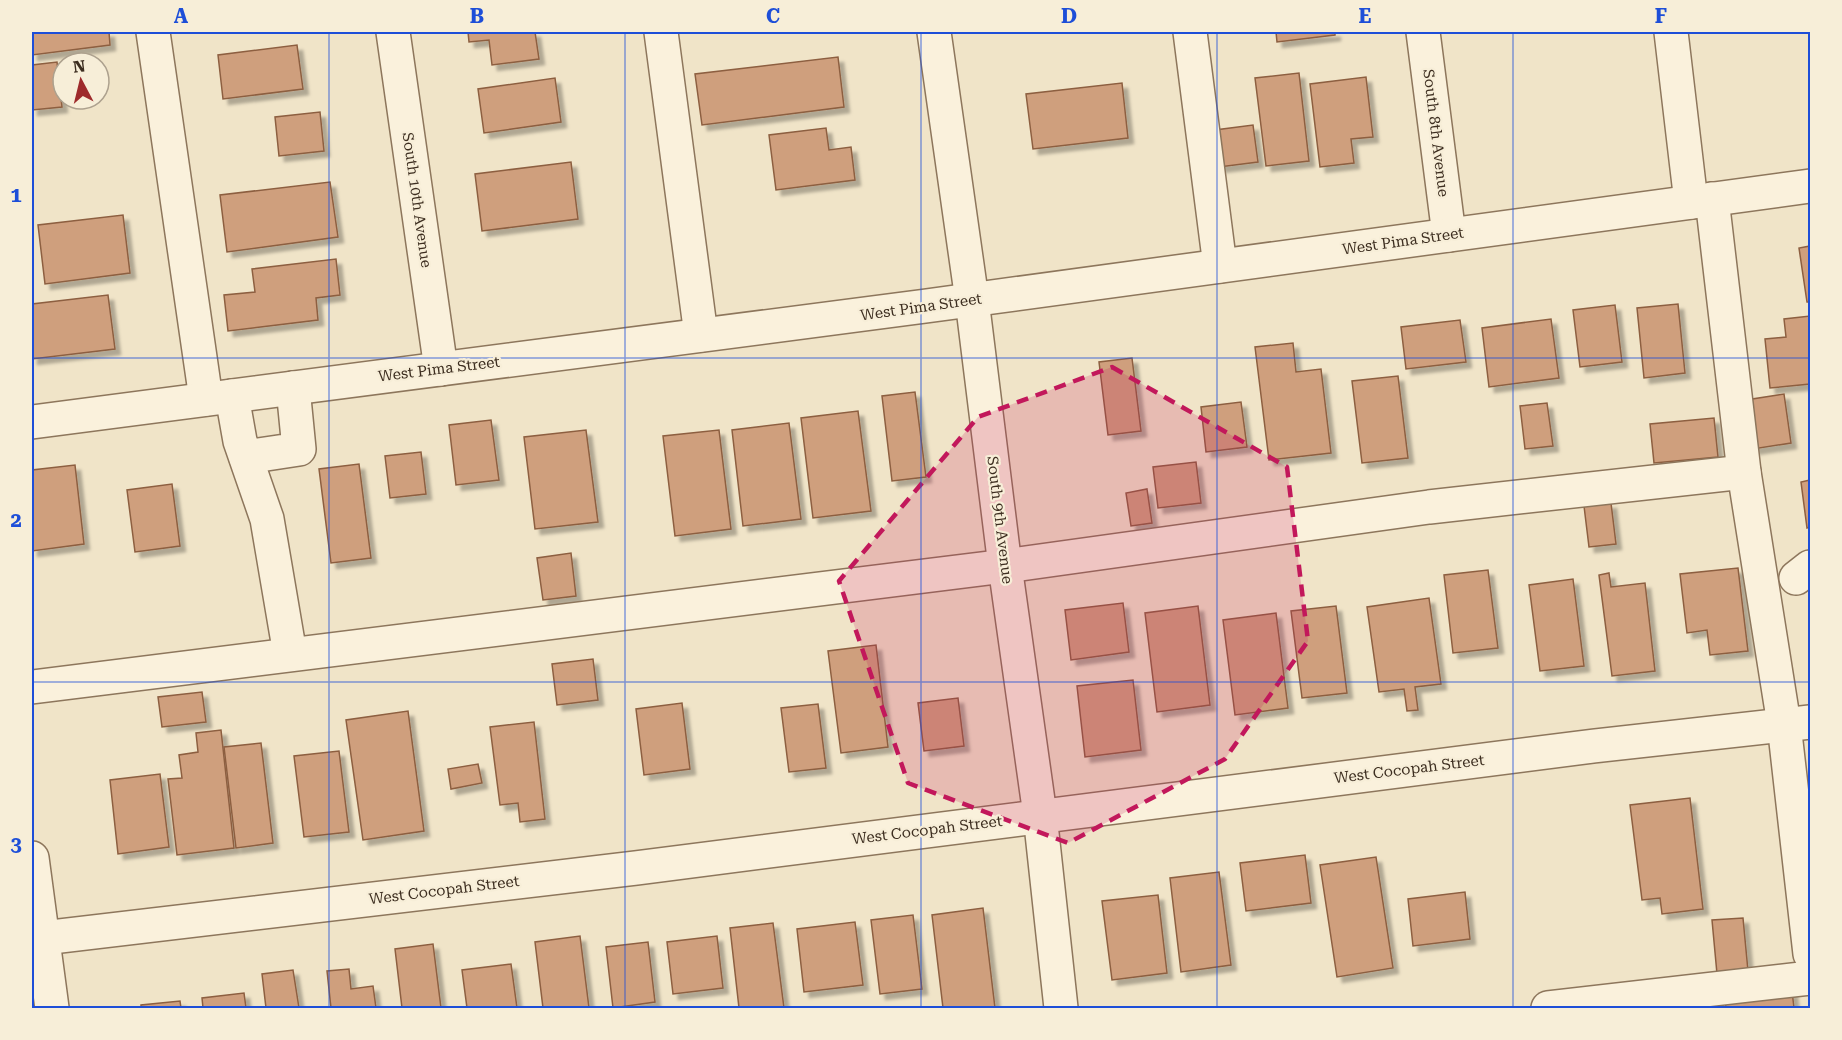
<svg xmlns="http://www.w3.org/2000/svg" width="1842" height="1040" font-family="'Roboto Serif',serif">
<style>
.building{fill:#cf9f7d;stroke:#8d5f41;stroke-width:1.5;filter:url(#shadow)}
.lines{fill:none;stroke-linecap:round;stroke-linejoin:round}
.minor-casing{stroke:#8d765c;stroke-width:36}
.minor{stroke:#faf1dc;stroke-width:33}
.marked{fill:#c2185b;fill-opacity:0.2;stroke:#c2185b;stroke-width:4.5;stroke-dasharray:12 8;stroke-linejoin:round}
.grid{fill:none;stroke:#1d4ed8;stroke-width:1.5;stroke-opacity:0.55}
.labels{text-anchor:middle;dominant-baseline:central;stroke-width:4.5;stroke-linejoin:round;paint-order:stroke}
.street-label{font-size:15px;fill:#3d2e20;stroke:#f7eed8}
.neatline{fill:none;stroke:#1d4ed8;stroke-width:2}
.grid-label{font-size:20px;text-anchor:middle;font-weight:bold;fill:#1d4ed8}
</style>
<defs>
<filter id="shadow"><feDropShadow dx="5.5" dy="5.5" stdDeviation="1.5" flood-color="#0004"/></filter>
</defs>
<rect width="100%" height="100%" fill="#f0e4c8"/>
<!-- building -->
<g class="building">
<polygon points="32,32 109,32 110,45 32,55"/>
<polygon points="468,32 535,32 539,59 492,65 489,40 469,42"/>
<polygon points="1276,32 1335,32 1335,35 1277,42"/>
<polygon points="297,45 303,89 223,99 218,55"/>
<polygon points="838,57 844,107 702,125 695,74"/>
<polygon points="57,62 62,107 32,110 32,65"/>
<polygon points="1299,73 1309,161 1266,166 1255,78"/>
<polygon points="1366,77 1373,137 1351,139 1354,163 1320,167 1310,84"/>
<polygon points="555,78 561,122 484,133 478,89"/>
<polygon points="1122,83 1128,138 1033,149 1026,94"/>
<polygon points="320,112 324,151 279,156 275,117"/>
<polygon points="1253,125 1258,162 1219,167 1215,130"/>
<polygon points="826,128 829,150 851,147 855,180 776,190 769,135"/>
<polygon points="571,162 578,219 482,231 475,174"/>
<polygon points="330,182 338,237 227,252 220,195"/>
<polygon points="123,215 130,273 45,284 38,225"/>
<polygon points="1810,246 1810,302 1807,302 1799,248"/>
<polygon points="336,259 340,295 316,298 318,320 228,331 224,295 255,292 252,269"/>
<polygon points="108,295 115,349 32,359 32,304"/>
<polygon points="1678,304 1685,373 1644,378 1637,308"/>
<polygon points="1615,305 1622,362 1580,367 1573,310"/>
<polygon points="1810,316 1810,384 1770,388 1765,339 1786,337 1784,319"/>
<polygon points="1551,319 1559,378 1489,387 1482,328"/>
<polygon points="1460,320 1466,362 1406,369 1401,327"/>
<polygon points="1293,343 1296,372 1321,369 1331,453 1269,460 1255,347"/>
<polygon points="1132,358 1141,431 1108,435 1099,362"/>
<polygon points="1398,376 1408,458 1362,463 1352,381"/>
<polygon points="915,392 926,477 892,481 882,396"/>
<polygon points="1784,394 1791,443 1753,449 1746,400"/>
<polygon points="1241,402 1247,447 1206,452 1201,407"/>
<polygon points="1547,403 1553,446 1525,449 1520,406"/>
<polygon points="858,411 871,511 813,518 801,418"/>
<polygon points="1714,418 1718,457 1654,463 1650,424"/>
<polygon points="491,420 499,480 456,485 449,425"/>
<polygon points="789,423 801,519 743,526 732,430"/>
<polygon points="586,430 598,522 535,529 524,437"/>
<polygon points="719,430 731,529 675,536 663,436"/>
<polygon points="421,452 426,494 390,498 385,456"/>
<polygon points="1196,462 1201,503 1158,508 1153,467"/>
<polygon points="359,464 371,558 331,563 319,469"/>
<polygon points="75,465 84,544 32,551 32,470"/>
<polygon points="1810,480 1810,527 1807,528 1801,482"/>
<polygon points="172,484 180,546 135,552 127,490"/>
<polygon points="1147,489 1152,523 1131,526 1126,493"/>
<polygon points="1611,503 1616,544 1589,547 1584,506"/>
<polygon points="571,553 576,596 543,600 537,558"/>
<polygon points="1738,568 1748,651 1710,655 1707,630 1687,633 1680,574"/>
<polygon points="1488,570 1498,648 1453,653 1444,575"/>
<polygon points="1609,573 1611,587 1645,583 1655,671 1612,676 1599,575"/>
<polygon points="1573,579 1584,666 1540,671 1529,585"/>
<polygon points="1429,598 1441,684 1415,687 1418,710 1407,711 1404,689 1379,692 1367,607"/>
<polygon points="1123,603 1129,652 1071,660 1065,610"/>
<polygon points="1198,606 1210,705 1157,712 1145,613"/>
<polygon points="1336,606 1347,693 1302,698 1291,611"/>
<polygon points="1276,613 1288,708 1235,715 1223,620"/>
<polygon points="876,645 888,747 841,753 828,651"/>
<polygon points="593,659 598,700 557,705 552,664"/>
<polygon points="1133,680 1141,750 1085,757 1077,686"/>
<polygon points="202,692 206,722 162,727 158,697"/>
<polygon points="958,698 964,746 924,751 918,703"/>
<polygon points="682,703 690,769 644,775 636,709"/>
<polygon points="818,704 826,768 789,772 781,708"/>
<polygon points="408,711 424,831 363,840 346,720"/>
<polygon points="534,722 545,819 520,822 518,803 500,805 490,727"/>
<polygon points="221,730 234,848 177,855 168,779 182,778 179,755 198,752 196,733"/>
<polygon points="261,743 273,843 236,848 224,747"/>
<polygon points="339,751 349,832 304,837 294,756"/>
<polygon points="478,764 482,783 451,789 448,769"/>
<polygon points="160,774 169,847 118,854 110,780"/>
<polygon points="1690,798 1703,909 1662,914 1660,898 1642,900 1630,805"/>
<polygon points="1305,855 1311,903 1246,911 1240,863"/>
<polygon points="1376,857 1393,968 1337,977 1320,865"/>
<polygon points="1219,872 1231,965 1181,972 1170,878"/>
<polygon points="1465,892 1470,939 1413,946 1408,899"/>
<polygon points="1158,895 1167,973 1112,980 1102,901"/>
<polygon points="983,908 995,1008 943,1008 932,915"/>
<polygon points="913,915 922,989 880,994 871,920"/>
<polygon points="1743,918 1748,971 1717,974 1712,920"/>
<polygon points="855,922 863,985 804,992 797,929"/>
<polygon points="773,923 784,1008 739,1008 730,928"/>
<polygon points="580,936 589,1008 543,1008 535,942"/>
<polygon points="717,936 723,988 673,994 667,942"/>
<polygon points="648,942 655,1002 613,1008 606,947"/>
<polygon points="433,944 441,1008 402,1008 395,949"/>
<polygon points="511,964 517,1008 467,1008 462,970"/>
<polygon points="349,969 351,989 373,986 376,1008 331,1008 327,971"/>
<polygon points="293,970 299,1008 266,1008 262,974"/>
<polygon points="1792,991 1794,1008 1726,1008 1725,999"/>
<polygon points="244,993 246,1008 203,1008 202,998"/>
<polygon points="180,1001 181,1008 141,1008 141,1005"/>
</g>
<g class="lines">
<!-- minor casing -->
<g class="minor-casing">
<g id="minor">
<polyline points="153,32 206,399"/>
<polyline points="393,32 441,369"/>
<polyline points="661,32 701,335"/>
<polyline points="934,32 972,300 1005,566 1040,815 1061,1008"/>
<polyline points="1190,32 1220,266"/>
<polyline points="1423,32 1449,235"/>
<polyline points="1671,32 1691,202"/>
<polyline points="1712,199 1744,472 1784,724 1810,954"/>
<polyline points="232,396 240,441 267,519 290,654"/>
<polyline points="32,422 926,306 1810,186"/>
<polyline points="246,457 299,449 293,388"/>
<polyline points="1796,578 1810,567"/>
<polyline points="32,687 1005,566 1429,507 1744,472"/>
<polyline points="32,858 52,1008"/>
<polyline points="43,938 636,868 1594,746 1810,722"/>
<polyline points="1548,1008 1810,978"/>
</g>
</g>
<!-- minor -->
<use href="#minor" class="minor"/>
</g>
<!-- marked area -->
<path class="marked" d="M1112 367 1287 467 1308 641 1225 759 1068 843 908 783 839 581 978 417Z"/>
<!-- grid -->
<path class="grid" d="M329 32V1008M625 32V1008M921 32V1008M1217 32V1008M1513 32V1008M32 358H1810M32 682H1810"/>
<g class="labels">
<!-- street labels -->
<g class="street-label">
<text transform="translate(1436 133) rotate(83)">South 8th Avenue</text>
<text transform="translate(417 200) rotate(82)">South 10th Avenue</text>
<text transform="translate(1403 241) rotate(-8)">West Pima Street</text>
<text transform="translate(921 307) rotate(-8)">West Pima Street</text>
<text transform="translate(439 369) rotate(-7)">West Pima Street</text>
<text transform="translate(1000 520) rotate(83)">South 9th Avenue</text>
<text transform="translate(1409 769) rotate(-7)">West Cocopah Street</text>
<text transform="translate(927 830) rotate(-7)">West Cocopah Street</text>
<text transform="translate(444 890) rotate(-7)">West Cocopah Street</text>
</g>
</g>
<!-- border -->
<rect width="1842" height="1040" fill="none" stroke="#f7eed8" stroke-width="66"/>
<!-- north arrow -->
<g transform="translate(81 81) rotate(353)"><circle r="28" fill="#f7eed8" stroke="#ada18e" stroke-width="1.5"/>
<path d="M0-4.5L10 22L0 15L-10 22Z" fill="#9e2a2b"/>
<text y="-9" font-size="16" font-weight="bold" text-anchor="middle" fill="#3d2e20">N</text>
</g>
<rect x="33" y="33" width="1776" height="974" class="neatline"/>
<g class="grid-label">
<text x="181" y="23">A</text>
<text x="477" y="23">B</text>
<text x="773" y="23">C</text>
<text x="1069" y="23">D</text>
<text x="1365" y="23">E</text>
<text x="1661" y="23">F</text>
<text x="16" y="202">1</text>
<text x="16" y="527">2</text>
<text x="16" y="851">3</text>
</g>
</svg>
